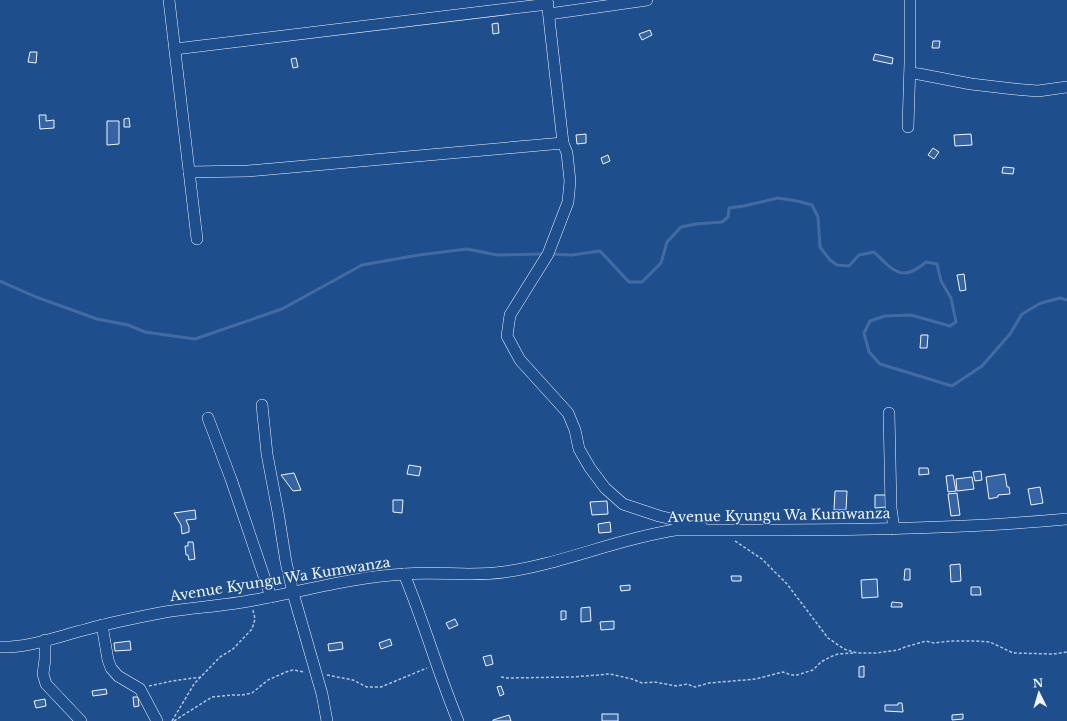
<svg xmlns="http://www.w3.org/2000/svg" width="1067" height="721" font-family="'Libre Baskerville',serif">
<style>
.lines{fill:none;stroke-linecap:round;stroke-linejoin:round}
.stream{stroke:#446ba0;stroke-width:3}
.building{fill:#3563a3;stroke:#f2f6ff}
.minor-casing{stroke:#f2f6ff;stroke-width:12}
.path{stroke:#b3c4dc;stroke-width:1.5;stroke-dasharray:3 2;stroke-linecap:butt}
.minor{stroke:#1f4e8c;stroke-width:11}
.labels{text-anchor:middle;dominant-baseline:central;stroke-width:3;stroke-linejoin:round;paint-order:stroke}
.street-label{font-size:14px;fill:#f2f6ff;stroke:#1f4e8c}
</style>
<rect width="100%" height="100%" fill="#1f4e8c"/>
<g class="lines">
<!-- stream -->
<g class="stream">
<path d="M550 254 572 255 600 251 629 282H642L661 263 667 242 681 227 696 224 722 222 728 217 729 208 744 206 778 198 797 201 812 205 818 217 820 247 830 260 837 265 849 266 859 255 874 252C894 271 902 283 926 262L937 264 941 281 951 298 956 322 950 326 911 315 885 316 870 321 864 333 869 352 880 364 952 386 982 366 1010 334 1022 314 1041 303 1060 298 1067 300"/>
<polyline points="0,281 36,297 97,319 128,325 145,332 195,339 282,309 362,265 419,255 467,249 497,255 544,254"/>
</g>
</g>
<!-- building -->
<g class="building">
<polygon points="498,23 499,33 493,34 492,24"/>
<polygon points="650,30 652,35 642,40 639,34"/>
<polygon points="933,41 940,41 939,48 932,48"/>
<polygon points="30,52 37,52 36,63 28,62"/>
<polygon points="875,54 893,58 892,64 873,60"/>
<polygon points="296,58 298,67 293,68 291,59"/>
<polygon points="39,115 46,115 46,121 54,120 54,128 40,129"/>
<polygon points="129,118 130,127 124,127 124,119"/>
<polygon points="107,121 119,121 119,144 107,145"/>
<polygon points="586,134 586,143 577,144 576,135"/>
<polygon points="971,134 972,145 955,146 954,135"/>
<polygon points="933,148 939,152 934,159 928,155"/>
<polygon points="608,155 610,161 603,164 601,158"/>
<polygon points="1003,167 1014,168 1013,174 1002,173"/>
<polygon points="964,274 966,290 960,291 957,275"/>
<polygon points="921,335 928,335 927,348 920,348"/>
<polygon points="409,465 421,467 419,476 407,474"/>
<polygon points="919,468 928,468 929,474 919,475"/>
<polygon points="981,471 982,480 975,481 973,472"/>
<polygon points="294,473 301,490 293,491 281,475"/>
<polygon points="1005,474 1007,487 1009,487 1010,494 998,495 998,497 989,499 986,477"/>
<polygon points="953,475 956,491 948,492 946,476"/>
<polygon points="972,477 974,489 957,491 956,479"/>
<polygon points="1040,487 1043,503 1031,505 1028,489"/>
<polygon points="835,491 847,491 846,510 834,510"/>
<polygon points="957,493 960,515 951,516 948,494"/>
<polygon points="875,495 886,495 886,507 875,508"/>
<polygon points="393,500 403,500 402,513 393,512"/>
<polygon points="607,501 608,514 592,515 590,502"/>
<polygon points="195,510 196,519 186,520 189,527 189,532 182,534 181,525 174,513"/>
<polygon points="610,522 611,532 599,533 598,524"/>
<polygon points="188,542 193,542 195,559 189,560 188,555 186,555 185,546 188,546"/>
<polygon points="960,564 961,581 951,582 950,565"/>
<polygon points="905,569 910,569 910,580 904,580"/>
<polygon points="731,576 741,576 741,581 732,581"/>
<polygon points="877,579 878,597 862,598 861,580"/>
<polygon points="630,585 630,590 621,591 620,586"/>
<polygon points="971,587 980,587 981,595 971,595"/>
<polygon points="892,602 902,603 902,607 891,607"/>
<polygon points="590,607 591,621 581,622 581,608"/>
<polygon points="561,611 566,611 566,619 561,620"/>
<polygon points="455,619 458,625 449,629 446,623"/>
<polygon points="614,621 614,629 601,630 600,622"/>
<polygon points="390,639 392,645 381,649 379,643"/>
<polygon points="130,641 131,650 115,651 114,643"/>
<polygon points="342,642 343,649 329,651 328,644"/>
<polygon points="491,655 493,664 486,666 483,657"/>
<polygon points="864,666 864,677 859,677 859,667"/>
<polygon points="501,686 504,694 500,696 497,687"/>
<polygon points="106,689 107,694 93,696 92,691"/>
<polygon points="133,697 138,697 139,706 134,707"/>
<polygon points="45,699 46,706 36,708 34,701"/>
<polygon points="898,703 902,703 903,712 885,711 885,705 898,705"/>
<rect x="602" y="714" width="16" height="7"/>
<polygon points="963,714 963,719 952,720 952,715"/>
<polygon points="509,715 511,721 493,721 493,720"/>
</g>
<g class="lines">
<!-- minor casing -->
<g class="minor-casing">
<g id="minor">
<polyline points="169,0 197,239"/>
<polyline points="547,0 563,143 567,153 570,181 568,202 548,254 510,315 507,336 520,360 568,413 575,430 579,449 590,468 605,488 623,504 659,516 701,526"/>
<polyline points="549,14 647,0"/>
<polyline points="175,49 548,4"/>
<polyline points="910,73 919,74 971,84 1014,89 1038,91 1067,87"/>
<polyline points="908,127 910,63 910,0"/>
<polyline points="189,172 248,171 563,143"/>
<polyline points="262,405 267,454 278,512 286,562 293,593 322,694 327,721"/>
<polyline points="889,413 891,508 894,529"/>
<polyline points="208,418 231,479 271,597"/>
<path d="M404 574C424 622 438 673 458 721"/>
<polyline points="102,625 108,660 111,668 118,676 140,689 157,721"/>
<polyline points="45,640 45,659 43,674 46,684 81,721"/>
<path d="M0 647C29 648 59 636 88 629 113 622 139 617 165 612 195 607 225 606 254 600 304 591 353 577 404 574 437 571 471 577 504 572 562 564 616 539 675 530 805 530 937 531 1067 519"/>
</g>
</g>
<!-- path -->
<g class="path">
<polyline points="735,541 762,559 787,584 828,638 844,649 857,653 876,653 898,650 905,647 926,641 934,643 951,641 976,641 990,642 1013,653 1053,654 1067,652"/>
<polyline points="327,675 353,680 367,687 381,687 427,668"/>
<polyline points="501,677 507,678 573,677 610,674 632,679 642,683 654,682 677,686 687,684 695,687 709,683 756,679 783,672 791,675 797,675 813,670 821,662 830,657 838,654 854,653"/>
<polyline points="149,686 172,681 201,677"/>
<polyline points="172,721 194,684 220,657 233,649 252,629 255,619 253,610"/>
<polyline points="174,721 212,697 232,695 242,695 252,693 268,680 286,672 293,670 305,672"/>
</g>
<!-- minor -->
<use href="#minor" class="minor"/>
</g>
<g class="labels">
<!-- street labels -->
<g class="street-label">
<text transform="translate(779 515) rotate(-1)">Avenue Kyungu Wa Kumwanza</text>
<text transform="translate(280 579) rotate(-9)">Avenue Kyungu Wa Kumwanza</text>
</g>
</g>
<!-- north arrow -->
<g transform="translate(1039 693) rotate(355)" stroke="#1f4e8c" stroke-width="3" paint-order="stroke">
<path d="M0-3L7 15L0 10L-7 15Z" fill="#f2f6ff"/>
<text y="-6" font-size="11" font-weight="bold" text-anchor="middle" fill="#f2f6ff">N</text>
</g>
</svg>
